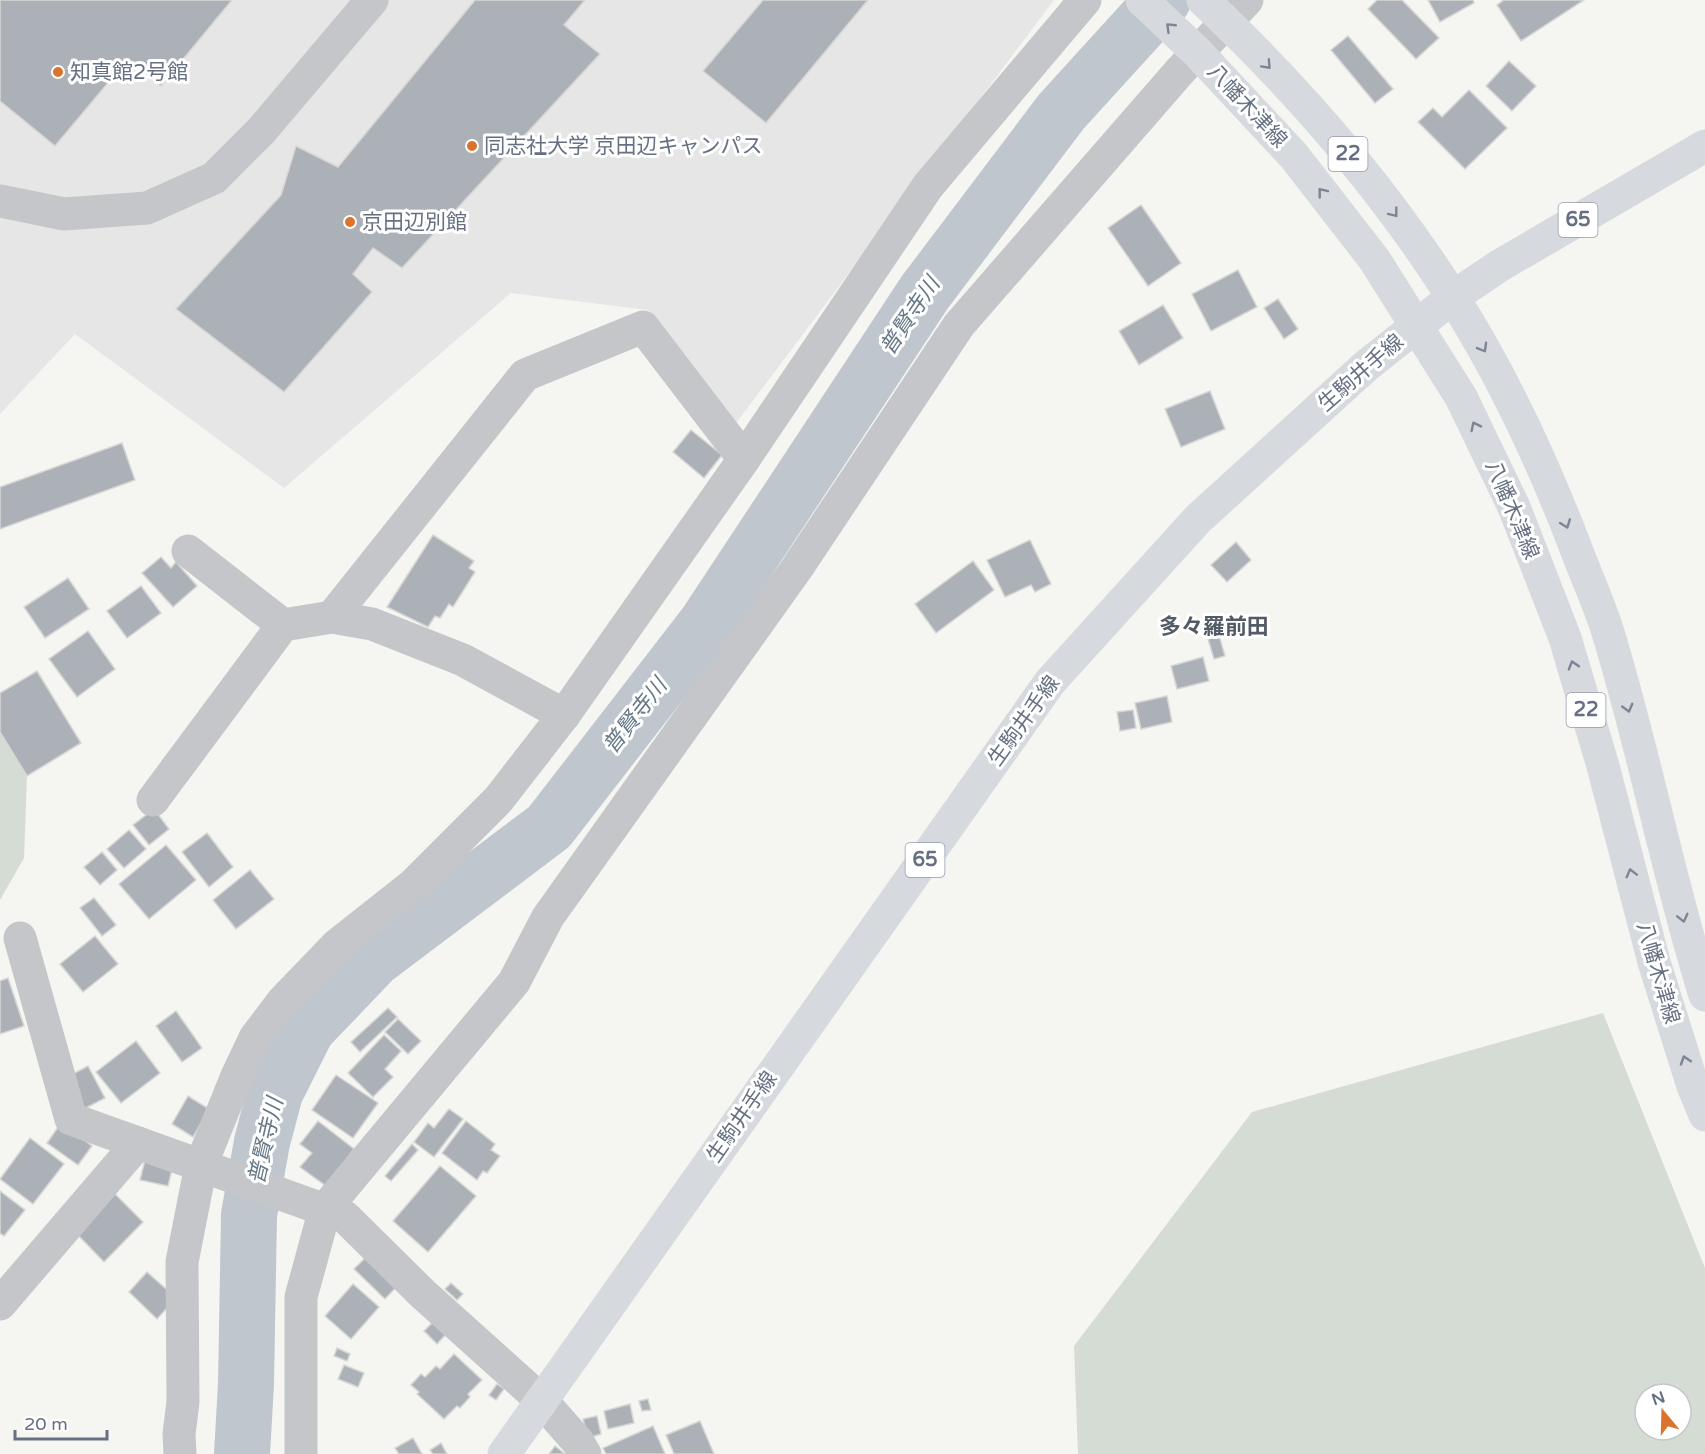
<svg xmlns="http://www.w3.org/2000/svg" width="1705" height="1454" font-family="'Varela Round','Noto Sans JP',sans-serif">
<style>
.built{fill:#e6e6e6}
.green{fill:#d5dcd3;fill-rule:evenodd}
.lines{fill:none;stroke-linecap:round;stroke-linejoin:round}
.river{stroke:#bfc6cd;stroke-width:56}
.building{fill:#acb1b8;stroke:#d6d7d5;stroke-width:1.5}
.minor{stroke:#c4c6ca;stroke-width:33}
.major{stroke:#d6d9de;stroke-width:33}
.oneway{stroke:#7c8594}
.poi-dot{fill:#dc732c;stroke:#fff;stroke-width:2}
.labels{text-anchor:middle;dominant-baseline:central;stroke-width:6;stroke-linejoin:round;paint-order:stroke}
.shield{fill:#fff;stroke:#949ba8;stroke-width:1.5}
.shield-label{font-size:20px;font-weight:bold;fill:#667082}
.poi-label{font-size:21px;fill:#667082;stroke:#fff;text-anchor:start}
.street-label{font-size:21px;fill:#667082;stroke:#fff}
.water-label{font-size:22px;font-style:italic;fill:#667885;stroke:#fff}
.neighbourhood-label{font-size:22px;font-weight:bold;fill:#535b67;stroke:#fff}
</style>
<rect width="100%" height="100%" fill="#f5f6f2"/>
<!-- built -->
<polygon class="built" points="0,0 1054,0 734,426 648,310 511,293 284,488 75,334 0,414"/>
<!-- green -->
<g class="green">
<polygon points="0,732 27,776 24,858 0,900"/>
<path d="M1603 1013 1705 1268V1454H1078L1074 1346 1252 1112ZM1645 1394H1681V1430H1645Z"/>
</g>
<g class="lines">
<!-- river -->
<polyline class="river" points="242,1454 246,1384 249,1215 262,1142 275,1093 307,1029 374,959 549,827 706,624 925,292 1061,112 1163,0"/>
</g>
<!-- building -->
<g class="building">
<polygon points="0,0 232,0 161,86 128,59 55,146 0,101"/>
<polygon points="475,0 585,0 564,25 600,54 402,268 373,248 353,274 372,292 284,392 176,309 281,195 296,146 338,167"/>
<polygon points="763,0 868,0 766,123 703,71"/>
<polygon points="1377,0 1402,0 1439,38 1416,59 1368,9"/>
<polygon points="1428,0 1473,0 1474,3 1440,22"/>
<polygon points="1504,0 1584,0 1521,41 1497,5"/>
<polygon points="1348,36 1393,89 1375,103 1331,50"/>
<polygon points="1509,61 1536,86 1512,111 1486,86"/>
<polygon points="1469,90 1507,128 1465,169 1418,122 1433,108 1442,117"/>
<polygon points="1141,205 1181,263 1148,286 1108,228"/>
<polygon points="1238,270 1257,307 1211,331 1192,294"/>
<polygon points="1278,299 1298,329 1284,339 1264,308"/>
<polygon points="1163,305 1183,338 1139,365 1119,331"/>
<polygon points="1210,391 1225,429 1181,447 1165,409"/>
<polygon points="691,430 722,455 704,478 673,452"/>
<polygon points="122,443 135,480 0,529 0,487"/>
<polygon points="433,535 474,561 469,568 475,572 453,607 449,604 440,618 435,616 428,627 387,607"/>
<polygon points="1030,540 1051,584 1035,592 1031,585 1005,597 987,560"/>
<polygon points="1236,542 1251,560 1227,582 1211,565"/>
<polygon points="161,557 171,568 176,562 197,586 173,607 142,573"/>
<polygon points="973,561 994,590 936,633 915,604"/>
<polygon points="68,578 89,609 45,638 24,607"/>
<polygon points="141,586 161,613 127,638 107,611"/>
<polygon points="88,631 115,669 77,697 49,659"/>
<polygon points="1219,635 1225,656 1214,659 1208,639"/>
<polygon points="1203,657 1209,681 1177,689 1171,666"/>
<polygon points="37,671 81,743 27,776 0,732 0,693"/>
<polygon points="1167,696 1172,722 1141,729 1135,703"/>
<polygon points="1133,710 1136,728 1120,731 1117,712"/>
<polygon points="154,809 169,829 149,845 133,825"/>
<polygon points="129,830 146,849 124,868 107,849"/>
<polygon points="207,833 233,867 209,887 182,852"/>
<polygon points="166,845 196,880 149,919 119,884"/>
<polygon points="102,852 117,870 100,885 84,867"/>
<polygon points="250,870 274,899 236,929 213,900"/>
<polygon points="94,898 116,925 102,936 80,908"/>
<polygon points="95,936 118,964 83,992 60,964"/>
<polygon points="8,978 24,1026 0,1034 0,981"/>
<polygon points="388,1008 397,1017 360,1052 351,1042"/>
<polygon points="176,1011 202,1048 182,1062 156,1026"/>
<polygon points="398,1019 421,1041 408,1054 385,1032"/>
<polygon points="384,1035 401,1051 385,1069 393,1077 373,1097 348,1073"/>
<polygon points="136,1041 160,1073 121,1103 96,1072"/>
<polygon points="88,1066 105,1098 84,1109 67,1077"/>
<polygon points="336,1075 378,1103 353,1138 312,1110"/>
<polygon points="188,1096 209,1109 193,1137 172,1124"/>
<polygon points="449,1109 463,1119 434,1157 414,1142 428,1123 434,1128"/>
<polygon points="318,1121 354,1149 326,1186 300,1167 312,1153 300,1144"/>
<polygon points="466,1121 495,1144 491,1150 500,1156 487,1173 483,1171 477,1180 442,1153"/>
<polygon points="61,1123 92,1146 78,1165 47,1143"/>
<polygon points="30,1138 64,1164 33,1204 0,1179"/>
<polygon points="412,1144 418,1150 391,1181 385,1176"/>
<polygon points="145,1160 173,1165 168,1186 140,1180"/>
<polygon points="440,1166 476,1196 428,1252 393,1221"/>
<polygon points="0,1191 25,1210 4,1236 0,1233"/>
<polygon points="115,1194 143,1222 104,1262 76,1233"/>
<polygon points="371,1252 401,1282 385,1299 354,1269"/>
<polygon points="147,1272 176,1298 157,1319 129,1292"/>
<polygon points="451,1283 463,1294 457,1300 445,1289"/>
<polygon points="353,1284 379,1307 351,1339 325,1316"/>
<polygon points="436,1319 448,1332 437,1344 424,1331"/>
<polygon points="337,1348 350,1354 347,1361 334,1356"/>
<polygon points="454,1354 482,1380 468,1394 470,1397 460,1408 457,1406 444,1419 417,1394 419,1392 411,1385 421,1374 425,1377 436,1366 440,1369"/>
<polygon points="344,1365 364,1373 358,1387 338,1379"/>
<polygon points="497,1384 504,1389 496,1400 489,1395"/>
<polygon points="648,1399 651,1410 642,1411 639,1401"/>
<polygon points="630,1404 634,1423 608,1429 604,1411"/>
<polygon points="597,1416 601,1434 588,1438 583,1419"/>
<polygon points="700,1421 714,1454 674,1454 666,1435"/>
<polygon points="653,1426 665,1454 606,1454 603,1448"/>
<polygon points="413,1438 422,1454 399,1454 395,1448"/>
<polygon points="441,1443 447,1454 433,1454 430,1450"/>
<polygon points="555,1446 565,1454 549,1454"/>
</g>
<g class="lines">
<!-- minor -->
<g class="minor">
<polyline points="0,201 64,214 147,208 214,178 261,131 372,0"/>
<polyline points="188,551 283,625 332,617 372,624 463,660 564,715"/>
<polyline points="332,617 525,375 643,327 744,459"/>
<polyline points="153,800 283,625"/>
<polyline points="20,938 71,1119 345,1217 423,1294 541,1400 578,1442 585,1454"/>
<polyline points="0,1304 138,1143"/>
<polyline points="180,1454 179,1434 183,1402 182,1262 201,1165 237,1076 255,1038 283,1001 337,945 413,885 498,800 564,715 744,459 928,186 1085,0"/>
<polyline points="301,1454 301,1297 325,1209 514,982 548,917 797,568 959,325 1180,71 1247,0"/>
</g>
<!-- major -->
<g class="major">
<polyline points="1142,0 1198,53 1294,156 1374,259 1461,397 1514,507 1565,638 1603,766 1654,962 1693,1086 1705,1115"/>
<path d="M1203 0C1297 88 1383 188 1452 296 1502 374 1542 460 1575 546 1585 573 1597 599 1606 626 1644 748 1667 874 1705 995"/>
<polyline points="504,1454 1050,682 1198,519 1366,366 1453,297 1499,266 1705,146"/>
</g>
</g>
<!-- one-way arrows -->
<defs><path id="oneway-chevron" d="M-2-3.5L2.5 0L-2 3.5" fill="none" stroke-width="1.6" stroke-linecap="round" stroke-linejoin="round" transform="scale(1.5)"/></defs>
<g class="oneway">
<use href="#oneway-chevron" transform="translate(1170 27) rotate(-136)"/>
<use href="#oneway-chevron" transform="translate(1267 65) rotate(47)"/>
<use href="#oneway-chevron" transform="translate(1322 192) rotate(-128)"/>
<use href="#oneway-chevron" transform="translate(1394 213) rotate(52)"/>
<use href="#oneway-chevron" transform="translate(1483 348) rotate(60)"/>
<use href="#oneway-chevron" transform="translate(1475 426) rotate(-116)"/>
<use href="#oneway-chevron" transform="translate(1566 524) rotate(69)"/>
<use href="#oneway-chevron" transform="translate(1573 665) rotate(-107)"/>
<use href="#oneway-chevron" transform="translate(1628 708) rotate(75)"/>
<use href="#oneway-chevron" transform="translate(1631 873) rotate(-104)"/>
<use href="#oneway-chevron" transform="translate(1683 918) rotate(76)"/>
<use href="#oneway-chevron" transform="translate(1685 1060) rotate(-108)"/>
</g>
<!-- markers -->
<g class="poi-dot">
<circle cx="58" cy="72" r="6"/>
<circle cx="472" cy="146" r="6"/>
<circle cx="350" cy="222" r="6"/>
</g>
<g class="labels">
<!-- shield labels -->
<g class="shield">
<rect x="1328.5" y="137" width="39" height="34" rx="4.5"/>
<rect x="1558.5" y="203" width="39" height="34" rx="4.5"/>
<rect x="1566.5" y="693" width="39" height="34" rx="4.5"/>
<rect x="905.5" y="843" width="39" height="34" rx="4.5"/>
</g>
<g class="shield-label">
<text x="1348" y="154">22</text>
<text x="1578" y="220">65</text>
<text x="1586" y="710">22</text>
<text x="925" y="860">65</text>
</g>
<!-- poi labels -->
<g class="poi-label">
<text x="70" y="72">知真館2号館</text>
<text x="484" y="146">同志社大学 京田辺キャンパス</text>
<text x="362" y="222">京田辺別館</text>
</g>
<!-- street labels -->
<g class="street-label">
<text transform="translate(1247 106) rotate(47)">八幡木津線</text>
<text transform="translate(1361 373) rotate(-41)">生駒井手線</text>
<text transform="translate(1512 510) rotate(67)">八幡木津線</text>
<text transform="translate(1024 721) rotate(-54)">生駒井手線</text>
<text transform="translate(1658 973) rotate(74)">八幡木津線</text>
<text transform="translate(742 1117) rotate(-55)">生駒井手線</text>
</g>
<!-- water labels -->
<g class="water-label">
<text transform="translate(910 316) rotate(-56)">普賢寺川</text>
<text transform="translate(635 716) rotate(-52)">普賢寺川</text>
<text transform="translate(266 1141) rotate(-77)">普賢寺川</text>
</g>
<!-- neighbourhood labels -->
<g class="neighbourhood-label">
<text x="1214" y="627">多々羅前田</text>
</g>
</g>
<!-- north arrow -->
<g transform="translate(1663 1412) rotate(341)"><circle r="28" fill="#ffffff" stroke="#c2c6cd" stroke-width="1.5"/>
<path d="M0-4.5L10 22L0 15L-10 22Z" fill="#dc732c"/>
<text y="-9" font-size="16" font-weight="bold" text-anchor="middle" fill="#667082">N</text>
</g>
<!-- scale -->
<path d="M15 1430v9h92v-9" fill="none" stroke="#667082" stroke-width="3"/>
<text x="24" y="1430" font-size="18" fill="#667082" stroke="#ffffff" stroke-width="4.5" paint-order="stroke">20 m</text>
</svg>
